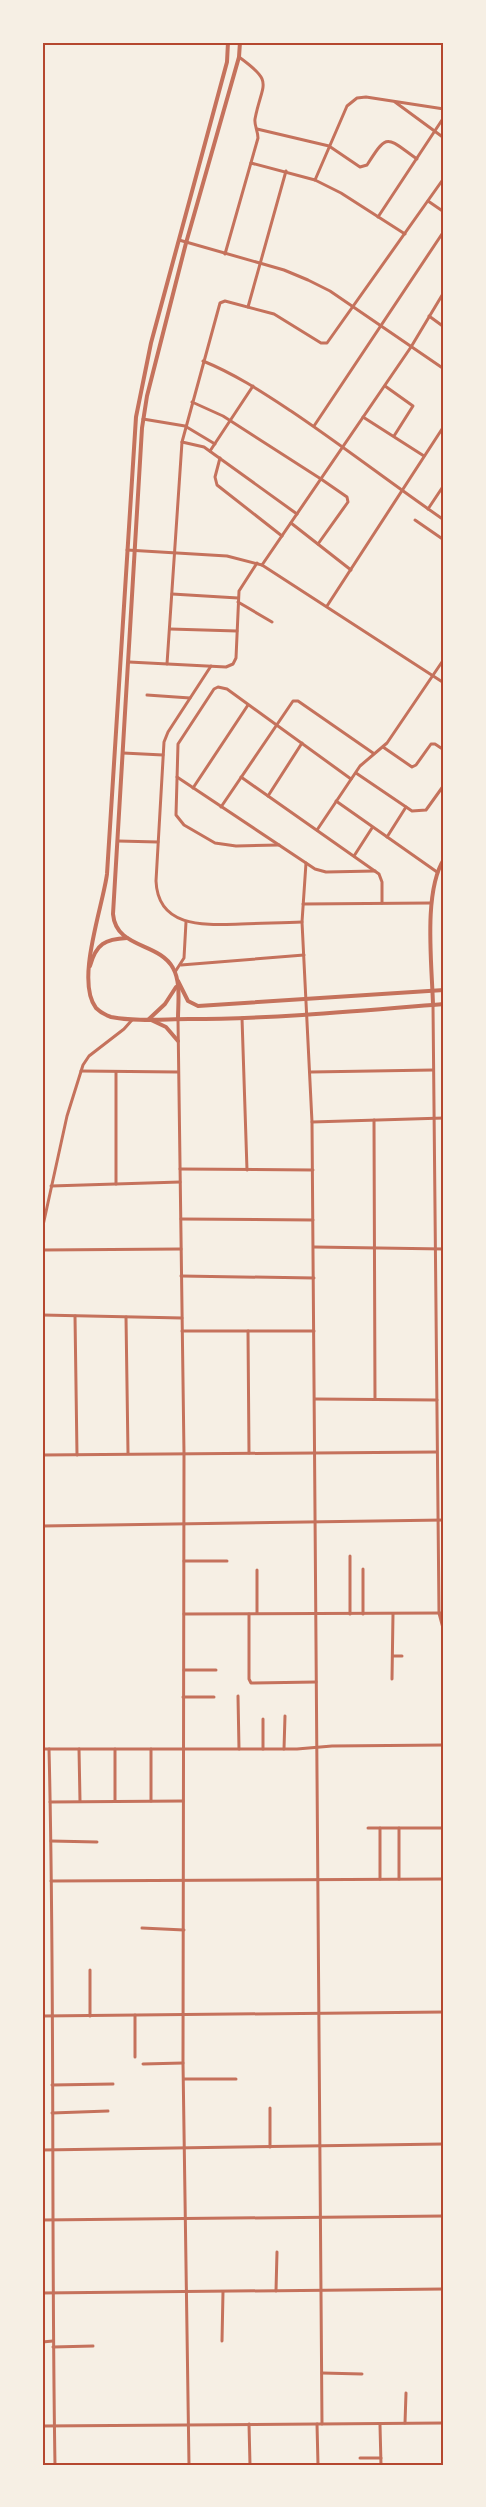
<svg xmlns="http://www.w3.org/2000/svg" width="486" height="2507" font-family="Bitter,serif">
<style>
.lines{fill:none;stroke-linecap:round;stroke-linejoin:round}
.minor{stroke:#c5725c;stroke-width:3}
.tertiary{stroke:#c5725c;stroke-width:4}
.neatline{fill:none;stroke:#b5482f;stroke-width:2}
</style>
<rect width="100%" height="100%" fill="#f6efe4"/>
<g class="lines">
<!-- minor -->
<g class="minor">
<polyline points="395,102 444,138"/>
<path d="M257 129 329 146 360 167 367 165C388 132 386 137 417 159"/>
<polyline points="251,163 315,180 341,193 405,234"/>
<polyline points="315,180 347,106 357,98 366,97 444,109"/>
<polyline points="428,201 444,212"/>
<polyline points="378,217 444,117"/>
<polyline points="179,240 284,270 308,280 330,291 444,369"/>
<path d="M225 254 258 138C258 131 254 125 255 119 262 82 275 83 239 57"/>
<polyline points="248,307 286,171"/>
<polyline points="429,316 444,327"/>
<path d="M203 361C235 374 262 392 291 411 343 446 392 484 444 520"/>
<polyline points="385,386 413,406 394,436"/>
<polyline points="192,402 223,416 321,479"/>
<polyline points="363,417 424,456"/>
<polyline points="143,419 185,426 215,444"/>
<polyline points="314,426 444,231"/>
<polyline points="182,442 204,447 297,514"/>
<polyline points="210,451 253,386"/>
<polyline points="220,458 215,477 217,485 282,536"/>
<polyline points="428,509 444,485"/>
<polyline points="415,520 444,540"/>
<polyline points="291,523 351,570"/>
<polyline points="318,544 348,502 347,497 321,479"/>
<polyline points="127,550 227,556 262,565 444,683"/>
<polyline points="262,565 411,347 444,292"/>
<polyline points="172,594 238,598"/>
<polyline points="238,602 272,622"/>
<polyline points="327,606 444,426"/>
<polyline points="170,629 237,631"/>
<polyline points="129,662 226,667 233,664 236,658 239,591 257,563"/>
<polyline points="167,664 182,442 220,303 225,301 274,314 321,343 327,343 444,178"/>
<path d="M211 666 168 732 164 742 156 881C158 929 206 925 241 924 261 923 282 923 302 922"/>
<polyline points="147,695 190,698"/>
<polyline points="383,747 412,767 416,765 431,744 435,744 444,750"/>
<polyline points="123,753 163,755"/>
<polyline points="356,773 412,811 426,810 444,785"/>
<polyline points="177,777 315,869 326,872 375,871"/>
<polyline points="241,777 379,874 382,882 382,903"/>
<polyline points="193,788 248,705"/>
<polyline points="268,796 302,743"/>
<polyline points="336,801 437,872"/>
<polyline points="221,807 293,701 298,701 373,753"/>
<polyline points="317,830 360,766 387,743 444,659"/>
<polyline points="387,837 406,807"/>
<polyline points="118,841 158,842"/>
<polyline points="279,845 236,846 215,843 184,825 176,815 178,744 214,689 218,687 227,689 351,779"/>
<polyline points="354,856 372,828"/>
<polyline points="306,863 302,922 312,1122 322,2424"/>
<polyline points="303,904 431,903"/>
<polyline points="181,965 304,955"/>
<polyline points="175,972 184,958 186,922"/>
<polyline points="444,1004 444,1024"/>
<polyline points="433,1005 439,1613 443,1628 444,2007"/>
<polyline points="242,1018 247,1170"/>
<polyline points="178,1019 184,1453 183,2063 189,2465"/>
<polyline points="81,1071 178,1072"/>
<polyline points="311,1072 433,1070"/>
<polyline points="374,1120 375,1399"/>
<polyline points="312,1122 444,1118"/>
<polyline points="180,1169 313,1170"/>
<polyline points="116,1184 116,1072"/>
<polyline points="51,1186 180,1182"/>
<polyline points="181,1219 313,1220"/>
<polyline points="42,1230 67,1116 83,1065 89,1056 124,1029 132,1020"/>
<polyline points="314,1247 444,1249"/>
<polyline points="42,1250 181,1249"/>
<polyline points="181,1276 314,1278"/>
<polyline points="42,1315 182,1318"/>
<polyline points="75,1316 77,1455"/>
<polyline points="126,1317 128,1453"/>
<polyline points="182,1331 314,1331"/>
<polyline points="248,1331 249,1453"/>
<polyline points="315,1399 437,1400"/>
<polyline points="42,1455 436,1452"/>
<polyline points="42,1526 444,1520"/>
<polyline points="350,1556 350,1614"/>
<polyline points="184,1561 227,1561"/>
<polyline points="257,1613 257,1570"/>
<polyline points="184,1614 444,1613"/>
<polyline points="249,1614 249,1679 251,1683 316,1682"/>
<polyline points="363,1614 363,1569"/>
<polyline points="393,1656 402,1656"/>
<polyline points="184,1670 216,1670"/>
<polyline points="392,1679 393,1614"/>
<polyline points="238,1696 239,1749"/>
<polyline points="183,1697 214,1697"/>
<polyline points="42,1749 297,1749 332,1746 444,1745"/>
<path d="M49 1749C55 1987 51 2226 55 2465"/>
<polyline points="79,1749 80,1801"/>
<polyline points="115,1749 115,1801"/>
<polyline points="151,1749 151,1801"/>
<polyline points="263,1749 263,1719"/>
<polyline points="284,1749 285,1716"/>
<polyline points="50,1802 183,1801"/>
<polyline points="368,1828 443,1828"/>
<polyline points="51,1841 97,1842"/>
<polyline points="380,1879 380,1828"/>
<polyline points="399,1879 399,1828"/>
<polyline points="51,1881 442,1879"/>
<polyline points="142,1928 184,1930"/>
<polyline points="90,1970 90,2016"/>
<polyline points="135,2015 135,2057"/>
<polyline points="42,2016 444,2012"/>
<polyline points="444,2030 444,2064"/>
<polyline points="143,2064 183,2063"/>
<polyline points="184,2079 236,2079"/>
<polyline points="52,2085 113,2084"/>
<polyline points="270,2108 270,2147"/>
<polyline points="52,2113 108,2111"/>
<polyline points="42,2150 444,2144"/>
<polyline points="42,2220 444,2216"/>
<polyline points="276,2291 277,2252"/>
<polyline points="42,2293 444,2289"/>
<polyline points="222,2341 223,2292"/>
<polyline points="42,2342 53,2341"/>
<polyline points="53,2347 93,2346"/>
<polyline points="322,2373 362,2374"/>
<polyline points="405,2423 406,2393"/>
<polyline points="249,2424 250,2465"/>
<polyline points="317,2424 318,2465"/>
<polyline points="380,2425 381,2465"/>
<polyline points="42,2426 444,2423"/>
<polyline points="360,2458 381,2458"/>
<polyline points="327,2465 346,2465"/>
</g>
<!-- tertiary -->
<g class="tertiary">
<path d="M228 42 227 62 151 343 136 417 107 874C103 906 75 981 96 1008 100 1012 105 1015 111 1017 136 1022 164 1019 189 1019 274 1019 359 1011 444 1004"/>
<path d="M90 966C96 944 105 939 127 938"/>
<polyline points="178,981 188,1001 198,1006 444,990"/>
<polyline points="176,987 165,1004 149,1019 166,1027 178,1041"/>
<polyline points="444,1004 444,885"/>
<path d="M433 1005C432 965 423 892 444 859"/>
<path d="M178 1019C178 1003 181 982 173 968 159 942 116 949 113 914L142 428 147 396 186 243 239 57 240 42"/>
</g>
</g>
<!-- border -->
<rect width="486" height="2507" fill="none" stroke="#f6efe4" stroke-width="87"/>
<rect x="44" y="44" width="398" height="2420" class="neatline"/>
</svg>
